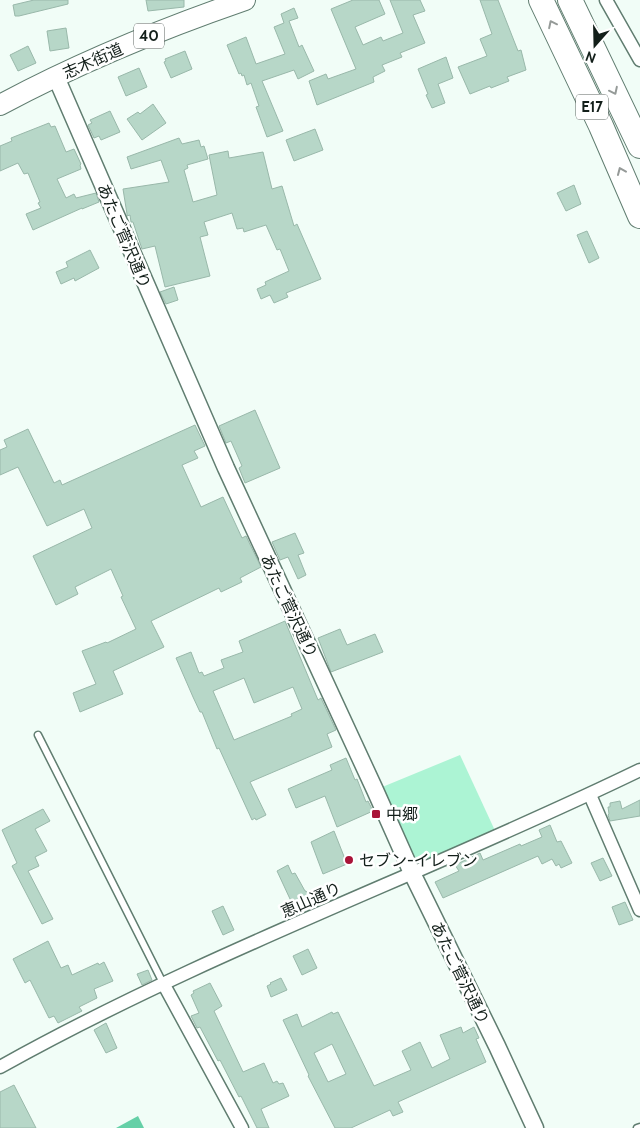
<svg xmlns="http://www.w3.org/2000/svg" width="640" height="1128" font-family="Cabin,'Noto Sans JP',sans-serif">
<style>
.green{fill:#acf4d4}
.forest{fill:#65d0a7}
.building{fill:#b7d7c8;stroke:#99b8aa;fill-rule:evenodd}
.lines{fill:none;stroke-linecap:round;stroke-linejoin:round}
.service-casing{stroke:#607d70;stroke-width:9}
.minor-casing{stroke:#607d70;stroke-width:15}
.tertiary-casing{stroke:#607d70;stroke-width:19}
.primary-casing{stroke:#607d70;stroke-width:22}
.motorway-casing{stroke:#607d70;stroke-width:26}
.service{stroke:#fff;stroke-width:6}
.minor{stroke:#fff;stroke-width:12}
.tertiary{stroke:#fff;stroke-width:16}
.primary{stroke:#fff;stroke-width:20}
.motorway{stroke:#fff;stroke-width:24}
.oneway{stroke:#959a98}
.poi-dot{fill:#a91338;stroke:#fff;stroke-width:2}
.labels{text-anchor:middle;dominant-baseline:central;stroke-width:5;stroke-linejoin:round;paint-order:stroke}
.shield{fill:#fff;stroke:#5a625f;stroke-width:1}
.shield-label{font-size:15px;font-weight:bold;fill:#131f1a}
.street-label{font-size:16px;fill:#131f1a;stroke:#fff}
.poi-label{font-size:16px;fill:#131f1a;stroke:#fff;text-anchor:start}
</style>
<rect width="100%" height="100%" fill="#f1fdf7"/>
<!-- green -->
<polygon class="green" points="460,755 497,835 412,873 375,790"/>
<!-- forest -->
<polygon class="forest" points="138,1116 144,1128 116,1128"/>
<!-- building -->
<g class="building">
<polygon points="34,0 68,0 68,4 19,16 15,16 13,5"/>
<polygon points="146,0 184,0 184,7 148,11"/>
<polygon points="353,0 379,0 385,14 355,27 363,45 381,37 383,41 403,33 390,0 420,0 425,11 413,15 425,43 400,53 402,57 382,65 385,71 373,77 374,82 317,105 309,81 326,74 328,79 356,69 331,9"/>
<polygon points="480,0 498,0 518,51 521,50 526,70 507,77 509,81 491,88 490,86 470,94 458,67 487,56 480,39 492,34"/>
<polygon points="294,8 298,18 289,21 299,47 302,45 314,71 298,79 294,70 262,81 283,131 267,137 256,107 259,106 251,83 247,85 244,75 242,76 241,73 239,74 227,45 246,37 256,64 285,54 274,27 284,23 281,14"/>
<polygon points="66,28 69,48 50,51 47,31"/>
<polygon points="28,46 36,63 18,71 10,55"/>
<polygon points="185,51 192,69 171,78 164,62 166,61 165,59"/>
<polygon points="446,57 453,78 438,84 445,103 432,108 426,95 428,94 418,69"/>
<polygon points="139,68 147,87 126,96 118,77"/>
<polygon points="153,104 166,123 142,140 127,119 138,112 140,114"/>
<polygon points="110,111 120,132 101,140 99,136 94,138 88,125 92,123 90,120"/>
<polygon points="49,123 51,127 55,126 66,152 74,149 81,164 80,165 81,169 57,179 66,198 74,194 76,198 96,193 99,202 82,209 82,208 33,230 26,214 41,208 38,203 40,202 28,173 24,174 18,163 0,171 0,146 12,141 11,138"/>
<polygon points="315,129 323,150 294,161 286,140"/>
<polygon points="179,138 182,144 199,140 201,147 204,146 208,159 187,165 188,168 184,170 193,202 217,195 209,155 228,151 229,158 263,152 272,189 282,186 294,226 297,224 321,279 286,293 288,297 274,303 270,295 261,299 257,289 266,285 265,282 289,271 280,249 277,250 266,225 244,232 243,228 237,229 232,213 204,222 208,235 200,237 210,276 165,287 155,246 142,249 133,222 131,222 130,215 127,216 127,214 123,189 169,182 161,160 131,169 127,157"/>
<polygon points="574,185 581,204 566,211 557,193"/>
<polygon points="587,231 599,258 589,263 577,235"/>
<polygon points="90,250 99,268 75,281 74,278 61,284 56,272 68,267 66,262"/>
<polygon points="174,287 178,300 166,304 160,292"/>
<polygon points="255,410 280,468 245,483 239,468 242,466 231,441 226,443 219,426"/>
<polygon points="195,425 205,446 194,451 198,458 182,465 201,507 223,497 242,538 246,536 261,567 240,578 242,582 221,592 219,588 151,621 164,647 113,671 123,694 80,712 73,693 96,684 82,651 106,642 107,643 136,629 121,597 123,596 111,569 75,587 78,594 56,605 33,556 92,528 84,509 47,526 18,467 0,475 0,450 7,447 4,440 28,429 54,483 60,480 62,485"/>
<polygon points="295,533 304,553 298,555 306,575 298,579 288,557 280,560 272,542"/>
<path d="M285 621 318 700 321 698 336 730 327 734 332 747 250 782 266 815 256 820 255 818 252 820 219 748 217 749 202 712H200L193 697 176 658 191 652 199 673 202 672 204 676 224 668 221 660 243 652 239 641ZM244 678 254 703 293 687 302 709 291 714 292 716 234 740 213 691Z"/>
<polygon points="340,629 347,645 375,634 383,652 331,672 318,638"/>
<polygon points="346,758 355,780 357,779 366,802 368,801 373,811 337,827 325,796 296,808 288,789 332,770 330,765"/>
<polygon points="640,800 640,816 610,821 608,815 609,814 608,807 610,807 610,803 620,801 622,809"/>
<polygon points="43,809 50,821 35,829 47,851 35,857 39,866 28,871 53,919 42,924 12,866 17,863 2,830"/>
<polygon points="550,825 557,842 561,841 572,863 561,868 559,864 556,866 552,859 542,864 538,856 443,898 435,882 459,871 455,865 480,853 483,860 520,844 521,846 542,837 539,830"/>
<polygon points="334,831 347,864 323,874 311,842"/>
<polygon points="603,858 612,876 600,881 591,863"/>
<polygon points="288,865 292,874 295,873 305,891 306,891 308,894 309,893 316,906 297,914 277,871"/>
<polygon points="625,902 633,920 619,925 612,907"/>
<polygon points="223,906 234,930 223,935 212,911"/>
<polygon points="48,941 61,968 68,965 72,975 98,963 99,965 104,962 113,981 94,989 97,998 79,1007 82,1011 58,1023 54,1016 49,1018 30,980 25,983 13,959"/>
<polygon points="308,949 317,968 302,975 293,956"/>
<polygon points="148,970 152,980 142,985 137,974"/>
<polygon points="281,978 287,990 271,997 267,986 271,984 270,983"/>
<polygon points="210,983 222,1006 214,1011 243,1072 264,1063 273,1083 277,1081 279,1084 283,1083 289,1096 261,1109 269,1128 257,1128 241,1096 239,1097 220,1060 218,1061 200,1027 197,1028 191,1016 199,1013 191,995 194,993 193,991"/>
<path d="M332 1012 333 1014 338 1012 374 1086 411 1070 402 1051 420 1042 432 1068 450 1059 440 1035 461 1027 463 1033 474 1027 479 1038 476 1039 486 1062 398 1102 403 1112 393 1116 390 1110 351 1128H335L308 1076 309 1075 283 1020 297 1014 302 1027ZM332 1044 346 1074 328 1082 314 1053Z"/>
<polygon points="106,1023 117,1048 106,1053 94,1030"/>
<polygon points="14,1085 36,1128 0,1128 0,1092"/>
</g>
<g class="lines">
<!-- service casing -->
<g class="service-casing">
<g id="service">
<polyline points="38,735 163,983"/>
<polyline points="637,1128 640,1127"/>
</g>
</g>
<!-- minor casing -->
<g class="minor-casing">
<g id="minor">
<polyline points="606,0 640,60"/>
<polyline points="590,795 640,910"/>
<polyline points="163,983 242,1128"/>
<path d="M0 1067C206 952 428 873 640 770"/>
</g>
</g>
<!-- tertiary casing -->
<g class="tertiary-casing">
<polyline id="tertiary" points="56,77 226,468 375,790 412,873 497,1046 535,1128"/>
</g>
<!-- primary casing -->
<g class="primary-casing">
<path id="primary" d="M0 105C78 63 161 29 245 0"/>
</g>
<!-- motorway casing -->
<g class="motorway-casing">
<g id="motorway">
<polyline points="541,0 601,126 640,216"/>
<polyline points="570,0 640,146"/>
</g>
</g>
<!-- service -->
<use href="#service" class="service"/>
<!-- minor -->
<use href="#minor" class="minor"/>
<!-- tertiary -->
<use href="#tertiary" class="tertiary"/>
<!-- primary -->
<use href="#primary" class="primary"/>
<!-- motorway -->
<use href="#motorway" class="motorway"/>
</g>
<!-- one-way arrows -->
<defs><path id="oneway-chevron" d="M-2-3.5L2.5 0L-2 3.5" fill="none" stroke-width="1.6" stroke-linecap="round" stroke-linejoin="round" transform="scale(1.25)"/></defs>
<g class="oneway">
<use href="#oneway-chevron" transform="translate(552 24) rotate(-116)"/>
<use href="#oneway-chevron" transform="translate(614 91) rotate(64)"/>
<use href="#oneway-chevron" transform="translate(621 171) rotate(-113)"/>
</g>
<!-- markers -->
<g class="poi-dot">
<rect x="371" y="809" width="10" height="10" rx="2.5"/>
<circle cx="349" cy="860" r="5"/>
</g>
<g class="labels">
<!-- shield labels -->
<g class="shield">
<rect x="134" y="23.5" width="30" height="25" rx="4"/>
<rect x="576" y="94.5" width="32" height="25" rx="4"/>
</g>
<g class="shield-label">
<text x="149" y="36">40</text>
<text x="592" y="107">E17</text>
</g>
<!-- street labels -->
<g class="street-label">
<text transform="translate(93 61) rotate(-24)">志木街道</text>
<text transform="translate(124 236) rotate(67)">あたご菅沢通り</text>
<text transform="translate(289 606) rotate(65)">あたご菅沢通り</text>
<text transform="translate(311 900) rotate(-24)">恵山通り</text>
<text transform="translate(460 973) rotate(64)">あたご菅沢通り</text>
</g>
<!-- poi labels -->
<g class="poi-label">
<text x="386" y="814">中郷</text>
<text x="359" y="860">セブン-イレブン</text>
</g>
</g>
<!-- north arrow -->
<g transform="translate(595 45) rotate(200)" stroke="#ffffff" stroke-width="4" paint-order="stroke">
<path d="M0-4L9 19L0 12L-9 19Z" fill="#131f1a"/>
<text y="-8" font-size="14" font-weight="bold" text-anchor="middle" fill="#131f1a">N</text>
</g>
</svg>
